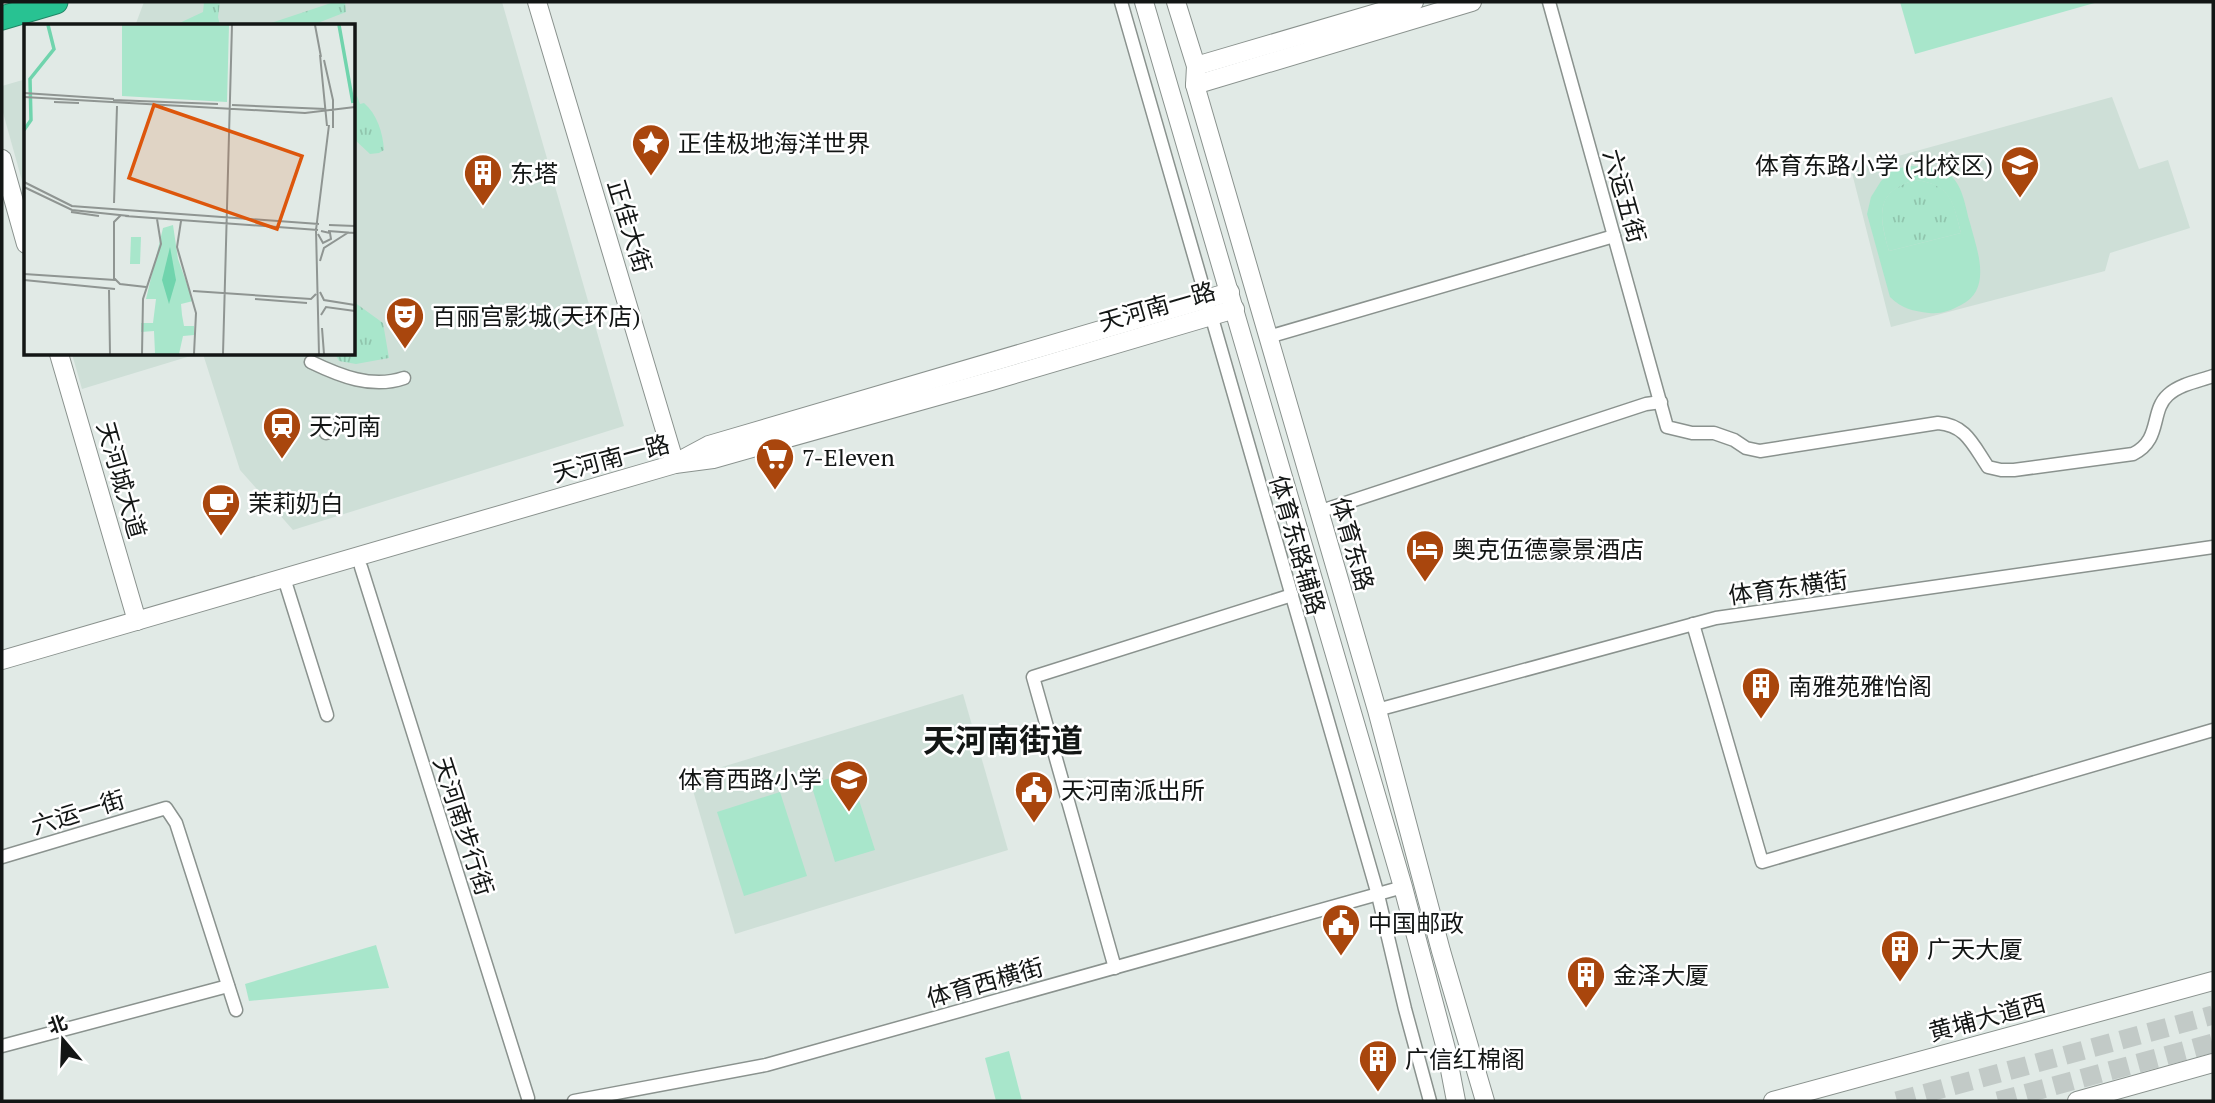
<svg xmlns="http://www.w3.org/2000/svg" width="2215" height="1103" font-family="'PT Serif','Noto Sans SC',serif">
<style>
.built{fill:#cedfd7}
.grass{fill:url(#grass-tufts)}
.park{fill:#a8e6cb;fill-rule:evenodd}
.lines{fill:none;stroke-linecap:round;stroke-linejoin:round}
.primary-tunnel{stroke:#c2cac7;stroke-width:19;stroke-dasharray:19 10;stroke-linecap:butt}
.street-casing{stroke:#8a928e;stroke-width:15}
.secondary-casing{stroke:#8a928e;stroke-width:20}
.highway-casing{stroke:#218666;stroke-width:25}
.street{stroke:#fff;stroke-width:12}
.secondary{stroke:#fff;stroke-width:18}
.highway{stroke:#28c292;stroke-width:23}
.labels{text-anchor:middle;dominant-baseline:central;stroke-width:5;stroke-linejoin:round;paint-order:stroke}
.poi-label{font-size:24px;fill:#131615;stroke:#fff;text-anchor:start}
.street-label{font-size:24px;fill:#131615;stroke:#fff}
.district-label{font-size:32px;font-weight:bold;fill:#131615;stroke:#fff}
.inset-river{fill:none;stroke:#70d4ad;stroke-width:3.5}
.inset-road{fill:none;stroke:#8f9592;stroke-width:2}
.view{fill:#dd560c;fill-opacity:0.15;stroke:#dd560c;stroke-width:3.5}
.inset-edge{fill:none;stroke:#131615;stroke-width:3.5}
</style>
<defs>
<pattern id="grass-tufts" width="24" height="20" patternUnits="userSpaceOnUse" patternTransform="scale(1.75)"><rect width="24" height="20" fill="#a8e6cb"/><path d="M3 7l-1-3M5 7V3M7 7l1-3M15 17l-1-3M17 17v-4M19 17l1-3" fill="none" stroke="#90c5ad"/></pattern>
</defs>
<rect width="100%" height="100%" fill="#e1eae6"/>
<!-- built -->
<g class="built">
<polygon points="144,2 502,2 624,426 293,530 240,470 203,354 354,354 354,26 135,26"/>
<polygon points="26,79 26,195 2,109 2,86"/>
<polygon points="2112,97 2139,169 2168,160 2190,228 2110,253 2105,271 1891,327 1851,169"/>
<polygon points="72,354 197,354 82,389"/>
<polygon points="963,694 1008,850 735,934 689,777"/>
</g>
<!-- grass -->
<g class="grass">
<polygon points="204,2 220,2 218,17 220,26 173,26 203,12"/>
<polygon points="334,2 345,2 346,12 310,26 270,26 271,23"/>
<path d="M357 96 360 104 364 103C377 114 383 133 384 150L379 153 370 154 354 139V97Z"/>
<path d="M1916 180C1952 185 1953 202 1961 233L1889 251C1880 217 1873 191 1916 180Z"/>
<polygon points="354,302 383,323 389,358 356,364 339,361 335,354 354,354"/>
</g>
<!-- park -->
<g class="park">
<polygon points="1900,2 2098,2 1915,54"/>
<path d="M1911 166C1923 167 1938 167 1948 174 1963 183 1965 207 1970 223 1977 250 1993 289 1961 305 1950 311 1941 314 1929 313 1913 311 1902 309 1890 297L1867 214 1871 197 1881 181 1894 169ZM1916 180C1951 185 1953 202 1961 233L1889 251C1879 217 1874 191 1916 180Z"/>
<polygon points="850,772 875,850 835,862 811,784"/>
<polygon points="780,792 807,876 744,896 717,812"/>
<polygon points="376,945 389,988 249,1001 245,984"/>
<polygon points="1009,1051 1022,1101 996,1101 985,1058"/>
</g>
<g class="lines">
<!-- primary-tunnel -->
<g class="primary-tunnel">
<polyline points="1897,1101 2213,1015"/>
<polyline points="1998,1101 2213,1043"/>
</g>
<!-- street casing -->
<g class="street-casing">
<g id="street">
<polyline points="1121,2 1378,895 1405,1009 1430,1101"/>
<path d="M1549 2 1667 427 1692 433H1714L1734 440 1746 448 1760 451 1938 423C1966 425 1973 445 1988 467L2001 470H2014L2133 454C2162 440 2150 411 2168 395 2180 384 2199 381 2213 376"/>
<polyline points="1268,337 1614,236"/>
<path d="M311 362C340 376 372 389 404 378"/>
<polyline points="326,433 329,424"/>
<polyline points="1318,512 1646,404 1661,402"/>
<polyline points="361,567 528,1098"/>
<polyline points="284,578 327,715"/>
<polyline points="1693,624 1762,862 2213,730"/>
<polyline points="1377,710 1716,618 2213,547"/>
<polyline points="2,857 166,808 176,823 236,1010"/>
<polyline points="1115,968 1033,677 1292,595"/>
<polyline points="2,1046 228,986"/>
<polyline points="574,1101 766,1065 1403,887"/>
</g>
</g>
<!-- secondary casing -->
<g class="secondary-casing">
<g id="secondary">
<polyline points="537,2 675,464"/>
<polyline points="1144,2 1403,887 1446,1049 1456,1101"/>
<polyline points="1176,2 1196,66 1195,85 1377,710 1441,951 1485,1101"/>
<polyline points="1196,66 1414,2"/>
<polyline points="1195,85 1472,2"/>
<polyline points="2,159 26,244"/>
<polyline points="59,354 137,621"/>
<polyline points="681,460 709,445 1230,292"/>
<polyline points="2,660 675,464 713,459 991,381 1235,309"/>
<polyline points="1773,1101 2213,981"/>
<polyline points="2077,1101 2213,1063"/>
</g>
</g>
<!-- highway casing -->
<g class="highway-casing">
<polyline id="highway" points="2,18 56,2"/>
</g>
<!-- street -->
<use href="#street" class="street"/>
<!-- secondary -->
<use href="#secondary" class="secondary"/>
<!-- highway -->
<use href="#highway" class="highway"/>
</g>
<!-- icons -->
<defs>
<g id="sight-pin" transform="scale(2.0125)"><path d="M0 17L-7.5 6A9.5 9.5 0 1 1 7.5 6Z" fill="#a9460d" stroke="#fff"/><path d="M0-6L1.8-2.2L6-1.7L2.9 1.2L3.7 5.4L0 3.3L-3.7 5.4L-2.9 1.2L-6-1.7L-1.8-2.2Z" fill="#fff"/></g>
<g id="school-pin" transform="scale(2.0125)"><path d="M0 17L-7.5 6A9.5 9.5 0 1 1 7.5 6Z" fill="#a9460d" stroke="#fff"/><path d="M0-5L7-2L0 1L-7-2ZM-4 1L0 2.5L4 1V4Q0 6-4 4Z" fill="#fff"/></g>
<g id="building-pin" transform="scale(2.0125)"><path d="M0 17L-7.5 6A9.5 9.5 0 1 1 7.5 6Z" fill="#a9460d" stroke="#fff"/><path d="M-4-6H4V6H1V3H-1V6H-4ZM-2.5-4.3h1.7v1.8h-1.7ZM.8-4.3h1.7v1.8H.8ZM-2.5-1h1.7V.8h-1.7ZM.8-1h1.7V.8H.8Z" fill="#fff"/></g>
<g id="theatre-pin" transform="scale(2.0125)"><path d="M0 17L-7.5 6A9.5 9.5 0 1 1 7.5 6Z" fill="#a9460d" stroke="#fff"/><path d="M-5-5.5Q0-4 5-5.5V0Q5 5 0 6Q-5 5-5 0ZM-3.3-2.5H-1v1.5H-3.3ZM1-2.5H3.3v1.5H1ZM-2.8 1Q0 5.5 2.8 1Z" fill="#fff"/></g>
<g id="station-pin" transform="scale(2.0125)"><path d="M0 17L-7.5 6A9.5 9.5 0 1 1 7.5 6Z" fill="#a9460d" stroke="#fff"/><path d="M-3-6H3Q5-6 5-4V2Q5 4 3 4L4.5 6H3L1.5 4h-3L-3 6H-4.5L-3 4Q-5 4-5 2V-4Q-5-6-3-6ZM-3.5-4v3h7v-3ZM-3.5 1v1.5H-2V1ZM2 1v1.5H3.5V1Z" fill="#fff"/></g>
<g id="supermarket-pin" transform="scale(2.0125)"><path d="M0 17L-7.5 6A9.5 9.5 0 1 1 7.5 6Z" fill="#a9460d" stroke="#fff"/><path d="M-6-5.5h2.5l.6 2H6L4.5 2H-2.5L-4.4-4H-6ZM-1.5 3.2a1.3 1.3 0 1 0 .1 0ZM3 3.2a1.3 1.3 0 1 0 .1 0Z" fill="#fff"/></g>
<g id="cafe-pin" transform="scale(2.0125)"><path d="M0 17L-7.5 6A9.5 9.5 0 1 1 7.5 6Z" fill="#a9460d" stroke="#fff"/><path d="M-5.5-4.5H6V0H3Q3 3.5 0 3.5H-2.5Q-5.5 3.5-5.5 0ZM3-3.2v2h1.7v-2ZM-6 4.5H4V6H-6Z" fill="#fff"/></g>
<g id="hotel-pin" transform="scale(2.0125)"><path d="M0 17L-7.5 6A9.5 9.5 0 1 1 7.5 6Z" fill="#a9460d" stroke="#fff"/><path d="M-6-4.5h1.5V1H6V5H4.5V3h-9V5H-6ZM-4 0a1.8 1.8 0 1 1 3.6 0ZM.5 0V-2.5h3Q6-2.5 6 0Z" fill="#fff"/></g>
<g id="civic-pin" transform="scale(2.0125)"><path d="M0 17L-7.5 6A9.5 9.5 0 1 1 7.5 6Z" fill="#a9460d" stroke="#fff"/><path d="M-.6-6.5H3V-4.5H.6V-3L4-1V1h2V6H-6V1h2V-1L-.6-3ZM-1.2 2.5V6h2.4V2.5Z" fill="#fff"/></g>
</defs>
<g fill-rule="evenodd">
<use href="#sight-pin" x="651" y="143"/>
<use href="#school-pin" x="2020" y="165"/>
<use href="#building-pin" x="483" y="173"/>
<use href="#theatre-pin" x="405" y="316"/>
<use href="#station-pin" x="282" y="426"/>
<use href="#supermarket-pin" x="775" y="457"/>
<use href="#cafe-pin" x="221" y="503"/>
<use href="#hotel-pin" x="1425" y="549"/>
<use href="#building-pin" x="1761" y="686"/>
<use href="#school-pin" x="849" y="779"/>
<use href="#civic-pin" x="1034" y="790"/>
<use href="#civic-pin" x="1341" y="923"/>
<use href="#building-pin" x="1900" y="949"/>
<use href="#building-pin" x="1586" y="975"/>
<use href="#building-pin" x="1378" y="1059"/>
</g>
<g class="labels">
<!-- poi labels -->
<g class="poi-label">
<text x="678" y="143">正佳极地海洋世界</text>
<text x="1993" y="165" text-anchor="end">体育东路小学 (北校区)</text>
<text x="510" y="173">东塔</text>
<text x="432" y="316">百丽宫影城(天环店)</text>
<text x="309" y="426">天河南</text>
<text x="802" y="457">7-Eleven</text>
<text x="248" y="503">茉莉奶白</text>
<text x="1452" y="549">奥克伍德豪景酒店</text>
<text x="1788" y="686">南雅苑雅怡阁</text>
<text x="822" y="779" text-anchor="end">体育西路小学</text>
<text x="1061" y="790">天河南派出所</text>
<text x="1368" y="923">中国邮政</text>
<text x="1927" y="949">广天大厦</text>
<text x="1613" y="975">金泽大厦</text>
<text x="1405" y="1059">广信红棉阁</text>
</g>
<!-- street labels -->
<g class="street-label">
<text transform="translate(1625 196) rotate(74)">六运五街</text>
<text transform="translate(630 226) rotate(73)">正佳大街</text>
<text transform="translate(1157 306) rotate(-16)">天河南一路</text>
<text transform="translate(611 458) rotate(-15)">天河南一路</text>
<text transform="translate(122 480) rotate(74)">天河城大道</text>
<text transform="translate(1353 544) rotate(74)">体育东路</text>
<text transform="translate(1298 545) rotate(74)">体育东路辅路</text>
<text transform="translate(1788 587) rotate(-8)">体育东横街</text>
<text transform="translate(78 812) rotate(-17)">六运一街</text>
<text transform="translate(464 826) rotate(72)">天河南步行街</text>
<text transform="translate(985 982) rotate(-16)">体育西横街</text>
<text transform="translate(1987 1017) rotate(-15)">黄埔大道西</text>
</g>
<!-- district labels -->
<g class="district-label">
<text x="1003" y="740">天河南街道</text>
</g>
</g>
<!-- overview -->
<g transform="translate(24 24)">
<rect width="331" height="331" fill="#e1eae6"/>
<path d="M107 213H117L116 240H106Z" fill="#a8e6cb"/>
<path d="M98 1H205L203 78 98 72ZM149 201 154 235 169 277 157 280 158 291 160 302H170V311L159 312 155 330H126L131 329 130 307 117 308V299H129L132 275H122L139 204Z" fill="#a8e6cb"/>
<path d="M146 223 152 256 145 280 138 256Z" fill="#70d4ad"/>
<path class="inset-river" d="M315 1 329 79M0 106 7 96 6 55 30 25 24 1"/>
<path class="inset-road" d="M291 1 297 33M296 31 303 102M300 36 309 76V104M0 69 90 75M0 73 281 89 331 83M89 76 194 80M30 78 55 79M208 81 302 85M0 158 48 182M0 163 48 186 105 192M90 179 93 82M47 182 295 200M47 188 75 192M97 191 90 198V254L96 260 122 263M101 192 294 206M157 197 153 223 172 289 170 330M305 201 331 202M304 207 331 209M294 210 299 219 307 215 306 209 297 207M296 237 300 224 325 208M0 250 91 256M0 256 91 265M85 266 86 330M169 267 287 275 292 270M296 268 300 276 331 281M231 275 283 279M297 291 302 283 331 287M298 304 300 330M118 330 119 275 137 220 133 195M199 330 208 1M295 330 292 206 305 101"/>
<path class="view" d="M130 81 278 132 253 205 105 154Z"/>
<rect width="331" height="331" class="inset-edge"/>
</g>
<!-- border -->
<rect width="2215" height="1103" fill="none" stroke="#131615" stroke-width="7"/>
<!-- north arrow -->
<g transform="translate(63 1040) rotate(341)" stroke="#ffffff" stroke-width="5" paint-order="stroke">
<path d="M0-5L12 26L0 18L-12 26Z" fill="#131615"/>
<text y="-10" font-size="19" font-weight="bold" text-anchor="middle" fill="#131615">北</text>
</g>
</svg>
